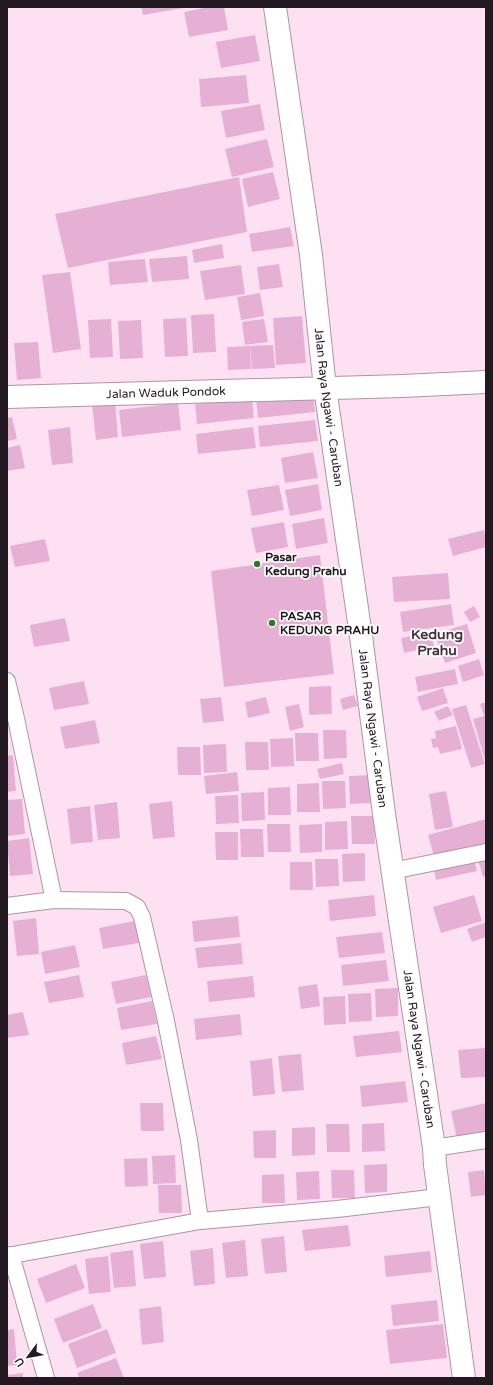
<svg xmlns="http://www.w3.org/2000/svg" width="493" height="1385" font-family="'Varela Round',sans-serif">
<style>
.building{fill:#e6b0d5}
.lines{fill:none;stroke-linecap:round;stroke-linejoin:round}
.street-casing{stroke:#ae94a6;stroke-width:18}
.secondary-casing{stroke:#ae94a6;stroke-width:24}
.highway-casing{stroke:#ae94a6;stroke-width:24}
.street{stroke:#fff;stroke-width:16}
.secondary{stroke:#fff;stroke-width:22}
.highway{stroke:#fff;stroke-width:22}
.poi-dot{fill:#2d7b23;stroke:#fff;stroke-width:1.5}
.labels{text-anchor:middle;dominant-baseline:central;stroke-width:3.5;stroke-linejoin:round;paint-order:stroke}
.street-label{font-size:12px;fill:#231920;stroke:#fff}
.poi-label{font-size:12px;font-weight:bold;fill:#231920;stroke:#fff;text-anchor:start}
.quarter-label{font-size:14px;font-weight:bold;fill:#473140;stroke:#fff}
</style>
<rect width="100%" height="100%" fill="#fde1f3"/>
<!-- building -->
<g class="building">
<polygon points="141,7 183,7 183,8 143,15"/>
<polygon points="209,7 224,7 228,30 189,37 184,12"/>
<polygon points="255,35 260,61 221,68 216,42"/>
<polygon points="246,75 249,103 201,107 199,79"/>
<polygon points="260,104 265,130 226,138 221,111"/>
<polygon points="267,139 274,167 232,177 225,149"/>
<polygon points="273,172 280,199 248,207 242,179"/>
<polygon points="239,177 247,232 68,268 55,214"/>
<polygon points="290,227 294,246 252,252 249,234"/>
<polygon points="222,244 224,258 194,263 192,250"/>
<polygon points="187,256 189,279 152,282 149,259"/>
<polygon points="145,259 148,282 110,285 108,262"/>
<polygon points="279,264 283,287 260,290 257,267"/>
<polygon points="241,265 245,294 205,300 200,271"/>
<polygon points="70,272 81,349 53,353 42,275"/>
<polygon points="260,293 264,316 241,320 237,297"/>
<polygon points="214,314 216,352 193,353 191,315"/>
<polygon points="302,316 306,363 276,365 273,318"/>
<polygon points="186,318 188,356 165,357 163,319"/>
<polygon points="111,319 113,357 90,358 88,320"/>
<polygon points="264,319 268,342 245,345 242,322"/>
<polygon points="141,320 143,358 120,359 118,321"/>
<polygon points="38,342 41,378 17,380 14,343"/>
<polygon points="273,345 275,368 252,369 250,346"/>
<polygon points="250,346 251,369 228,370 227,347"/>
<polygon points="313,392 315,412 258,418 256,398"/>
<polygon points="252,398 254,418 197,424 195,404"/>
<polygon points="115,401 118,437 96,440 92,404"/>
<polygon points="178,403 181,430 122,437 119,410"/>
<polygon points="12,417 17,439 7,441 7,418"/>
<polygon points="315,420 318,441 260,447 258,426"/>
<polygon points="70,427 73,463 52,465 48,430"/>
<polygon points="253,427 256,448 198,454 196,434"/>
<polygon points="20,445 25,468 7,471 7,448"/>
<polygon points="313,452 318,478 285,483 281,458"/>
<polygon points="318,484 322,510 290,516 285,490"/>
<polygon points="279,485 284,510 252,516 247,490"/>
<polygon points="324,518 328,543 296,549 292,524"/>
<polygon points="284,522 288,547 256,553 251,528"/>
<polygon points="484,530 486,539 486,547 453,556 448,539"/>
<polygon points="45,539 50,561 15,567 10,546"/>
<polygon points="320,555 334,674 224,687 211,571"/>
<polygon points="448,573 450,599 394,602 392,577"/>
<polygon points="451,604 454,625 403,632 400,612"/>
<polygon points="474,606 480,617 470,622 464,612"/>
<polygon points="65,618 70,641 34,647 30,625"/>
<polygon points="467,624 476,653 445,663 435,634"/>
<polygon points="430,632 434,646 404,653 401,638"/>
<polygon points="479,659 484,675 463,682 458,666"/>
<polygon points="455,669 458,684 418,692 415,677"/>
<polygon points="84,681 89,704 54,710 49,688"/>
<polygon points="331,686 332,714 309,715 309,687"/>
<polygon points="443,688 448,703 422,711 417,697"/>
<polygon points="354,695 358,706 343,710 340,699"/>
<polygon points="221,697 224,721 203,723 200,699"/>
<polygon points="266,697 270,713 248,718 245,702"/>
<polygon points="486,702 486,764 473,719 484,716 480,704"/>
<polygon points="299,704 304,727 290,731 285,707"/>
<polygon points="466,705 485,764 471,768 452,709"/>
<polygon points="448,706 453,715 439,721 434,712"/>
<polygon points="95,720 100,743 65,749 60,727"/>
<polygon points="456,726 462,749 440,754 438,747 433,748 431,739 436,738 435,731"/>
<polygon points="323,730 346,730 347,758 324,759"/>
<polygon points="295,733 318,733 319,761 296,761"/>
<polygon points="293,738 294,766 271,767 270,739"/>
<polygon points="245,742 268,742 269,770 246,770"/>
<polygon points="226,744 227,772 204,773 203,745"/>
<polygon points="177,747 200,747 201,775 178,775"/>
<polygon points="13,755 16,791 7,792 7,756"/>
<polygon points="342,763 344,774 320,779 317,769"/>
<polygon points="237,772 239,791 206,794 204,776"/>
<polygon points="372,775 372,803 350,804 349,776"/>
<polygon points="322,781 345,781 346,808 323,809"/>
<polygon points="319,783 320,812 297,812 297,784"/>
<polygon points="290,787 291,815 268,815 268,788"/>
<polygon points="446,791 453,827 435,830 429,794"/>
<polygon points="264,792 265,820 242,821 241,793"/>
<polygon points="238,795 239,823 216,824 215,796"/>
<polygon points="22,799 25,834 7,836 7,800"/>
<polygon points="172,801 175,837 153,839 149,804"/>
<polygon points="117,802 120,838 98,840 94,805"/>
<polygon points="90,806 93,842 71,844 67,809"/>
<polygon points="351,816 374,816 375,844 352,844"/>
<polygon points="486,819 486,846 435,860 428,835"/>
<polygon points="347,821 348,849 325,850 325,822"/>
<polygon points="267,824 290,824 291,852 268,852"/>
<polygon points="322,824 322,852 300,853 299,825"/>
<polygon points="240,829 263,829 264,857 241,857"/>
<polygon points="215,832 238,832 238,860 216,860"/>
<polygon points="29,838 33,874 10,876 7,841"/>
<polygon points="365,853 365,881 343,882 342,854"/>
<polygon points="486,854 486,876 483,877 477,857"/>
<polygon points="473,856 477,871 436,880 433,865"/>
<polygon points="315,859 338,859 339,886 316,887"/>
<polygon points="290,862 312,862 313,890 290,890"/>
<polygon points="374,895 376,916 330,921 328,900"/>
<polygon points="474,895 482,921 441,933 433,907"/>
<polygon points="238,916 240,937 194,942 192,921"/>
<polygon points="36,918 39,954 17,956 13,921"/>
<polygon points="134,921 139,943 103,949 99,928"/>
<polygon points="486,922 486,937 472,942 467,929"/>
<polygon points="382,932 385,953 339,958 336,937"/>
<polygon points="241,943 243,964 198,968 195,948"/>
<polygon points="75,945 80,967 45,974 41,952"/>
<polygon points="386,960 389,981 343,986 341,965"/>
<polygon points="79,975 84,997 49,1003 44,982"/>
<polygon points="146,975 151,997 116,1004 111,982"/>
<polygon points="253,976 255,997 209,1002 207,981"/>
<polygon points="317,984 320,1006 301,1009 298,987"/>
<polygon points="398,988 398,1016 376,1017 375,989"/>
<polygon points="371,993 372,1021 349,1022 348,994"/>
<polygon points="345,996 346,1024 324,1025 323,997"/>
<polygon points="152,1001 157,1024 121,1030 117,1008"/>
<polygon points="23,1012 29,1035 7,1038 7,1015"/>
<polygon points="240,1014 242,1035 196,1040 194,1019"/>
<polygon points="399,1031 402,1052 356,1057 353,1036"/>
<polygon points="156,1036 162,1059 126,1065 122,1043"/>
<polygon points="486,1048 486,1077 461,1078 458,1050"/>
<polygon points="301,1054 304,1090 282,1092 278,1056"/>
<polygon points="272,1058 275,1094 253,1096 250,1061"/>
<polygon points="405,1081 408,1102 362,1107 360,1086"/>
<polygon points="140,1103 163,1103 164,1131 141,1131"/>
<polygon points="486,1103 486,1132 457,1139 451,1111"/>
<polygon points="384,1123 385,1151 362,1152 362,1124"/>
<polygon points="326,1124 349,1124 350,1152 327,1152"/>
<polygon points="315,1127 315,1155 292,1156 292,1128"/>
<polygon points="276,1130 276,1158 254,1158 253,1131"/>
<polygon points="175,1155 176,1183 153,1184 152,1156"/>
<polygon points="147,1158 148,1186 125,1187 124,1159"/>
<polygon points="387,1164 387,1192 365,1193 364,1165"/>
<polygon points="331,1170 354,1170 355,1198 332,1198"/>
<polygon points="484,1170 486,1195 471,1197 468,1172"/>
<polygon points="319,1171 320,1199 297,1200 296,1172"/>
<polygon points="284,1174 285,1203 262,1203 262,1175"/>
<polygon points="158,1185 181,1185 182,1213 159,1213"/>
<polygon points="348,1225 351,1246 305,1251 302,1230"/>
<polygon points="284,1236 287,1272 265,1274 261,1239"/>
<polygon points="245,1240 248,1276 226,1278 222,1243"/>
<polygon points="163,1241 166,1277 144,1279 140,1244"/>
<polygon points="213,1248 215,1284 194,1286 190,1251"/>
<polygon points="133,1250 136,1286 114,1288 110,1253"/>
<polygon points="430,1251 432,1272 386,1277 384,1256"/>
<polygon points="108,1256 111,1292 89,1294 85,1259"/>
<polygon points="76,1264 85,1288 46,1303 37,1279"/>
<polygon points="437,1300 439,1321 393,1326 391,1305"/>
<polygon points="93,1304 102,1328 63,1343 54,1319"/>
<polygon points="161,1306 164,1342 142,1345 139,1309"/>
<polygon points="443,1324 447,1358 390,1364 386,1330"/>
<polygon points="14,1329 17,1365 7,1366 7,1330"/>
<polygon points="107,1329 116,1353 77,1368 68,1344"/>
<polygon points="116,1358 124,1378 79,1378 77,1373"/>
<polygon points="23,1373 23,1378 7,1378 7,1375"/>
</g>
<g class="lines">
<!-- street casing -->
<g class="street-casing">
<g id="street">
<polyline points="7,681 15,714 54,900"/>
<polyline points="392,871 486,852"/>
<polyline points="7,906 54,900 126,901 137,907 142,917 166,1021 189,1140 200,1221"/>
<polyline points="434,1148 486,1140"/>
<polyline points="11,1255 46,1378"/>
<polyline points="7,1256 200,1221 337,1209 439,1197"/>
</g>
</g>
<!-- secondary casing -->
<g class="secondary-casing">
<g id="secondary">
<path id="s1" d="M7 397 403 386 486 382"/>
</g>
</g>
<!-- highway casing -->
<g class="highway-casing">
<g id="highway">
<path id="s2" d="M275 7 311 255 325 388 361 636 384 814 434 1148 435 1165 464 1378"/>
</g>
</g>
<!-- street -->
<use href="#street" class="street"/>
<!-- secondary -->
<use href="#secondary" class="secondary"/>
<!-- highway -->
<use href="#highway" class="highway"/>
</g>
<!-- markers -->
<g class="poi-dot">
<circle cx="257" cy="564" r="4"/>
<circle cx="272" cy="623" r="4"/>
</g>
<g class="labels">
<!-- street labels -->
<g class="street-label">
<text stroke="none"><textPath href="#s1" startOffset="159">Jalan Waduk Pondok</textPath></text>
<text stroke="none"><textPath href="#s2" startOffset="404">Jalan Raya Ngawi - Caruban</textPath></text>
<text stroke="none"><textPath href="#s2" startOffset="728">Jalan Raya Ngawi - Caruban</textPath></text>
<text stroke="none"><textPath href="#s2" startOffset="1052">Jalan Raya Ngawi - Caruban</textPath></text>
</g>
<!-- poi labels -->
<g class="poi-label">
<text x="265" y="557">Pasar<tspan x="265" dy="14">Kedung Prahu</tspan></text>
<text x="280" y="616">PASAR<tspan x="280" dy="14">KEDUNG PRAHU</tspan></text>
</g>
<!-- quarter labels -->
<g class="quarter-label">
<text x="437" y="634">Kedung<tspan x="437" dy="16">Prahu</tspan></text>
</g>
</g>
<!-- border -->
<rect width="493" height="1385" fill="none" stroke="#231920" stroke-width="16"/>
<!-- north arrow -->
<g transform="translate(28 1357) rotate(238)" stroke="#ffffff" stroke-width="3" paint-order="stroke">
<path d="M0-3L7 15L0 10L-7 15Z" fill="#231920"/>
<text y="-6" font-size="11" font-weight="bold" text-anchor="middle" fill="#231920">U</text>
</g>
</svg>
